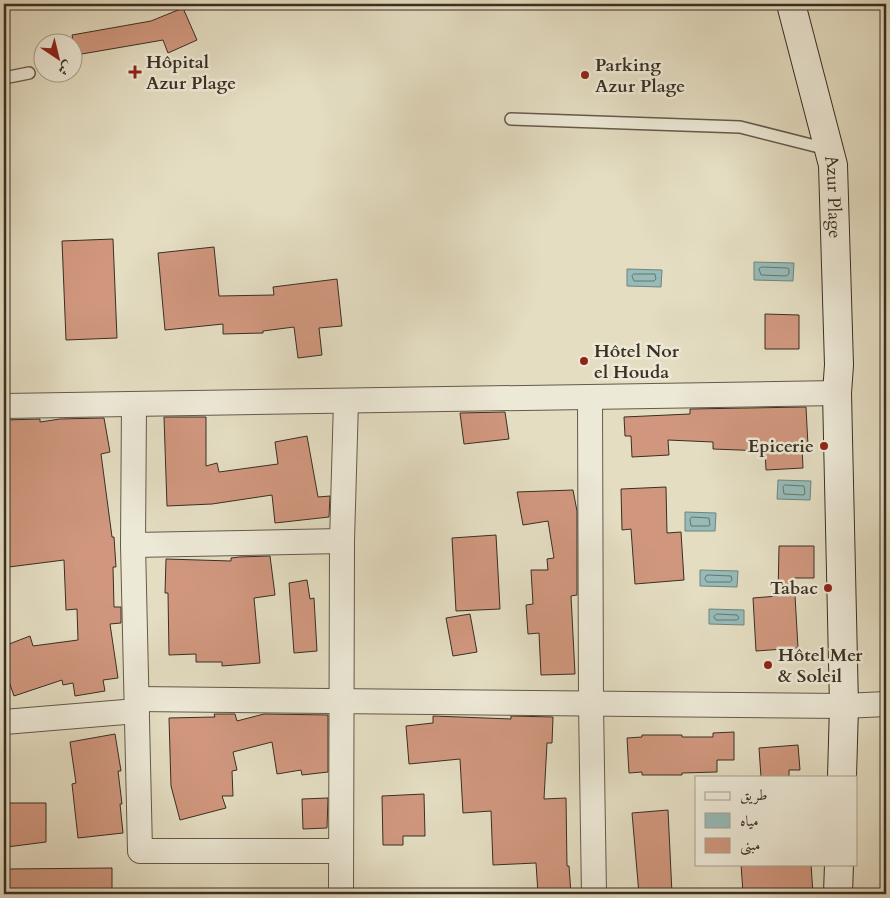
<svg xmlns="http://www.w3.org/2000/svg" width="890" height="898" font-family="Cardo,Amiri,serif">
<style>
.water{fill:#96bbb8;stroke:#71837c}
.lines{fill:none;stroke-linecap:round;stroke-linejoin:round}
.shore{stroke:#68756d;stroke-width:1}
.building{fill:#d0977e;stroke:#3a2f22}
.lane-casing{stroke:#645a4a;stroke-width:14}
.street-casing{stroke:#645a4a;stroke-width:26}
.secondary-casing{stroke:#3a2f22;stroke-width:30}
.lane{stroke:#ede9d7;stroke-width:11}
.street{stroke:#ede9d7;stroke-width:24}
.secondary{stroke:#ede9d7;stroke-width:28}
.poi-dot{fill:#8f2418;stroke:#ede9d7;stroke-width:2}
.labels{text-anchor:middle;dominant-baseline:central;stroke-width:5;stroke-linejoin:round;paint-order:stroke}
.poi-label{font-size:18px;font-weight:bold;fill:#3a2f22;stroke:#ede9d7;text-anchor:start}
.street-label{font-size:18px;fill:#3a2f22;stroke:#ede9d7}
</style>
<rect width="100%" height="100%" fill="#e4ddc2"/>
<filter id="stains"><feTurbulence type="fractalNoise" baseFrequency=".004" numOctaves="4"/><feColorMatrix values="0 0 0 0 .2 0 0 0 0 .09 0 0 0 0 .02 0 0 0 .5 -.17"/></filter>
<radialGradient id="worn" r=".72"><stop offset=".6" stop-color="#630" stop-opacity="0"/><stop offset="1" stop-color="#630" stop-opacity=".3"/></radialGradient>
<!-- water -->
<g class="water">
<polygon points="754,262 794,263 793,281 754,280"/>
<polygon points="627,269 662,270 661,287 627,286"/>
<polygon points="778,480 811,481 810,500 777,499"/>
<polygon points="685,512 716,513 715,531 685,531"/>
<polygon points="700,570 738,571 737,587 700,586"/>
<polygon points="709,609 744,610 744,625 709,624"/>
</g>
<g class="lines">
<!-- shore -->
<g class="shore">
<polygon points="762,267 787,268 789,269 789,274 786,276 761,275 759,269"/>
<polygon points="634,274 655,274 656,279 654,281 634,281 632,276"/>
<polygon points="785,485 804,486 805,494 803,495 784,494 783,487"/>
<polygon points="692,517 709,518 710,525 708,526 691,526 690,520"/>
<polygon points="707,575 731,576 732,580 730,582 707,582 705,579"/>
<polygon points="717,614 737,615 739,618 737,620 716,620 714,617"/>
</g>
</g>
<!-- building -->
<g class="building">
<polygon points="183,8 197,40 168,53 163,40 76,55 72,35 151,21"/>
<polygon points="113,239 117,338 66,340 62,241"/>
<polygon points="214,247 219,296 274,295 273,287 337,279 342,326 319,328 322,355 298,358 294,327 263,331 263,333 223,334 223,324 165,330 158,253"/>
<polygon points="765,314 799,315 799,349 765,349"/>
<polygon points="806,407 808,446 802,446 803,468 766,470 765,451 713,449 713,442 668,440 669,455 632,457 631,436 625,436 624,417 690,414 690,409"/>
<polygon points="505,412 509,439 464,444 460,413"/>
<polygon points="164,417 206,417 206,466 217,463 219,472 278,464 275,442 307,436 318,497 330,496 329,517 275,523 272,495 212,504 167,506"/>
<polygon points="104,418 110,452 101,454 112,537 114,537 116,567 113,567 114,607 121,607 121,623 110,624 118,678 103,680 105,691 75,696 73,683 63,685 62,680 14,696 4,667 4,646 30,636 33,646 78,640 77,609 66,610 64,560 9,567 4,529 4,420 40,419 40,422 60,419"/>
<polygon points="666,487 667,533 681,532 684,580 635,584 631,529 622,530 621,489"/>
<polygon points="573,490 577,511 577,595 571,596 575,674 541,675 539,633 528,634 526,605 533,604 531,570 548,570 547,559 554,558 548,521 523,525 517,492"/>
<polygon points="496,535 500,609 456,611 452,538"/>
<polygon points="779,546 814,546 814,578 794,578 798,648 756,651 753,598 778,596"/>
<polygon points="270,556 275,595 254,598 260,663 222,666 222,662 196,662 196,654 169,655 168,593 165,593 166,559 231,561 231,558 239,557"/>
<polygon points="307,580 310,599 314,598 317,651 294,653 289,583"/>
<polygon points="470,614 477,652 453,656 446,618"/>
<polygon points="214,714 235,714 237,721 264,714 328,715 328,772 302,775 301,770 277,774 272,742 233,752 237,770 232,771 233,796 222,796 226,808 180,820 171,786 169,718 215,717"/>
<polygon points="433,716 511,719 511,716 553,717 552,743 547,743 544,799 566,798 567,866 569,866 571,894 538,894 536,863 493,865 491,811 463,813 460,759 409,764 406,726 433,723"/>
<polygon points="734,732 734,760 717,760 717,772 682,773 682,775 642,775 642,772 629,773 627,738 642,737 642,735 682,735 682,737 713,737 713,733"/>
<polygon points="115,734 121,771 118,771 122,804 120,804 123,833 78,838 72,784 76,783 70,742"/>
<polygon points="798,745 800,770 789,770 789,777 761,777 759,748"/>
<polygon points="424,794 425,836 403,836 403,845 383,845 382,796"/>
<polygon points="328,798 327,828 303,829 302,799"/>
<polygon points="4,803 46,803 46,842 7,847 7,844 4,844"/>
<polygon points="668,810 672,894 639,894 632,813"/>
<polygon points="741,864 811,864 813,894 773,894 773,890 743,893"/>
<polygon points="112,868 112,894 8,894 8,869"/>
</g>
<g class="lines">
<!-- lane casing -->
<g class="lane-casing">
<g id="lane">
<polyline points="4,78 29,73"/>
<polyline points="511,119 740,127 827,149"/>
</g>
</g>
<!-- street casing -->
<g class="street-casing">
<g id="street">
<polyline points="590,397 591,704 594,894"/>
<polyline points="134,404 133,545 140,851 341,851"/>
<polyline points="4,406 837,393"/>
<polyline points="133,545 342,541"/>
<polyline points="137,699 844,706 886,704"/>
<polyline points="4,722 137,711"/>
<polyline points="341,894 342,541 346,401"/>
</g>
</g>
<!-- secondary casing -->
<g class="secondary-casing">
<g id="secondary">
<path id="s1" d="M791 4 833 165 839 365 837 393 844 706 842 777"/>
<polyline points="838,894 839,864"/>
</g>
</g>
<!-- lane -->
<use href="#lane" class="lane"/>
<!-- street -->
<use href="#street" class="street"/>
<!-- secondary -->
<use href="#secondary" class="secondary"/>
</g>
<!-- markers -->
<g class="poi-dot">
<path d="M132.5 64.5h5v5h5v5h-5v5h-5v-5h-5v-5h5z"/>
<circle cx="585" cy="75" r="5"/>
<circle cx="584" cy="361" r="5"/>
<circle cx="824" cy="446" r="5"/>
<circle cx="828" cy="588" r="5"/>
<circle cx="768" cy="665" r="5"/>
</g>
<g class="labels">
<!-- poi labels -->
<g class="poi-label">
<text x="146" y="62">Hôpital<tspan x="146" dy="21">Azur Plage</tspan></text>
<text x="595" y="65">Parking<tspan x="595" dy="21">Azur Plage</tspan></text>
<text x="594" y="351">Hôtel Nor<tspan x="594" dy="21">el Houda</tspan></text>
<text x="814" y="446" text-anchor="end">Epicerie</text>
<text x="818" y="588" text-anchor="end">Tabac</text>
<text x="778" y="655">Hôtel Mer<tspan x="778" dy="21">&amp; Soleil</tspan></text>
</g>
<!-- street labels -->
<g class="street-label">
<text stroke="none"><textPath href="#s1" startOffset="198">Azur Plage</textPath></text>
</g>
</g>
<!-- margin -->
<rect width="890" height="898" fill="none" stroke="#e4ddc2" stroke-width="20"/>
<rect x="5" y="5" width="880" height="888" fill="none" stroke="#3a2f22" stroke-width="2.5"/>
<rect x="10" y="10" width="870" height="878" fill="none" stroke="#3a2f22"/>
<!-- legend -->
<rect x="695" y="776" width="162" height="90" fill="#ede9d7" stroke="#a59f8f"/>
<rect x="705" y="792" width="25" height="8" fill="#ede9d7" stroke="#a59f8f"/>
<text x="740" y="800" font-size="15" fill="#3a2f22">طريق</text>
<rect x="705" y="813" width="25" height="15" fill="#96bbb8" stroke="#a59f8f"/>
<text x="740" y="826" font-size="15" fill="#3a2f22">مياه</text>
<rect x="705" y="838" width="25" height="15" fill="#d0977e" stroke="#a59f8f"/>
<text x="740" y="850" font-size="15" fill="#3a2f22">مبنى</text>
<!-- north arrow -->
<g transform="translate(58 58) rotate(145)"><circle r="24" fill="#ede9d7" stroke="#a59f8f"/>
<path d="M0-4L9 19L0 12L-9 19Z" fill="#8f2418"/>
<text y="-8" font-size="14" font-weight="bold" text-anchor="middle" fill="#3a2f22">ش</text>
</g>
<rect width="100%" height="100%" filter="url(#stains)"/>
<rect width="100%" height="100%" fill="url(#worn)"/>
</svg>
